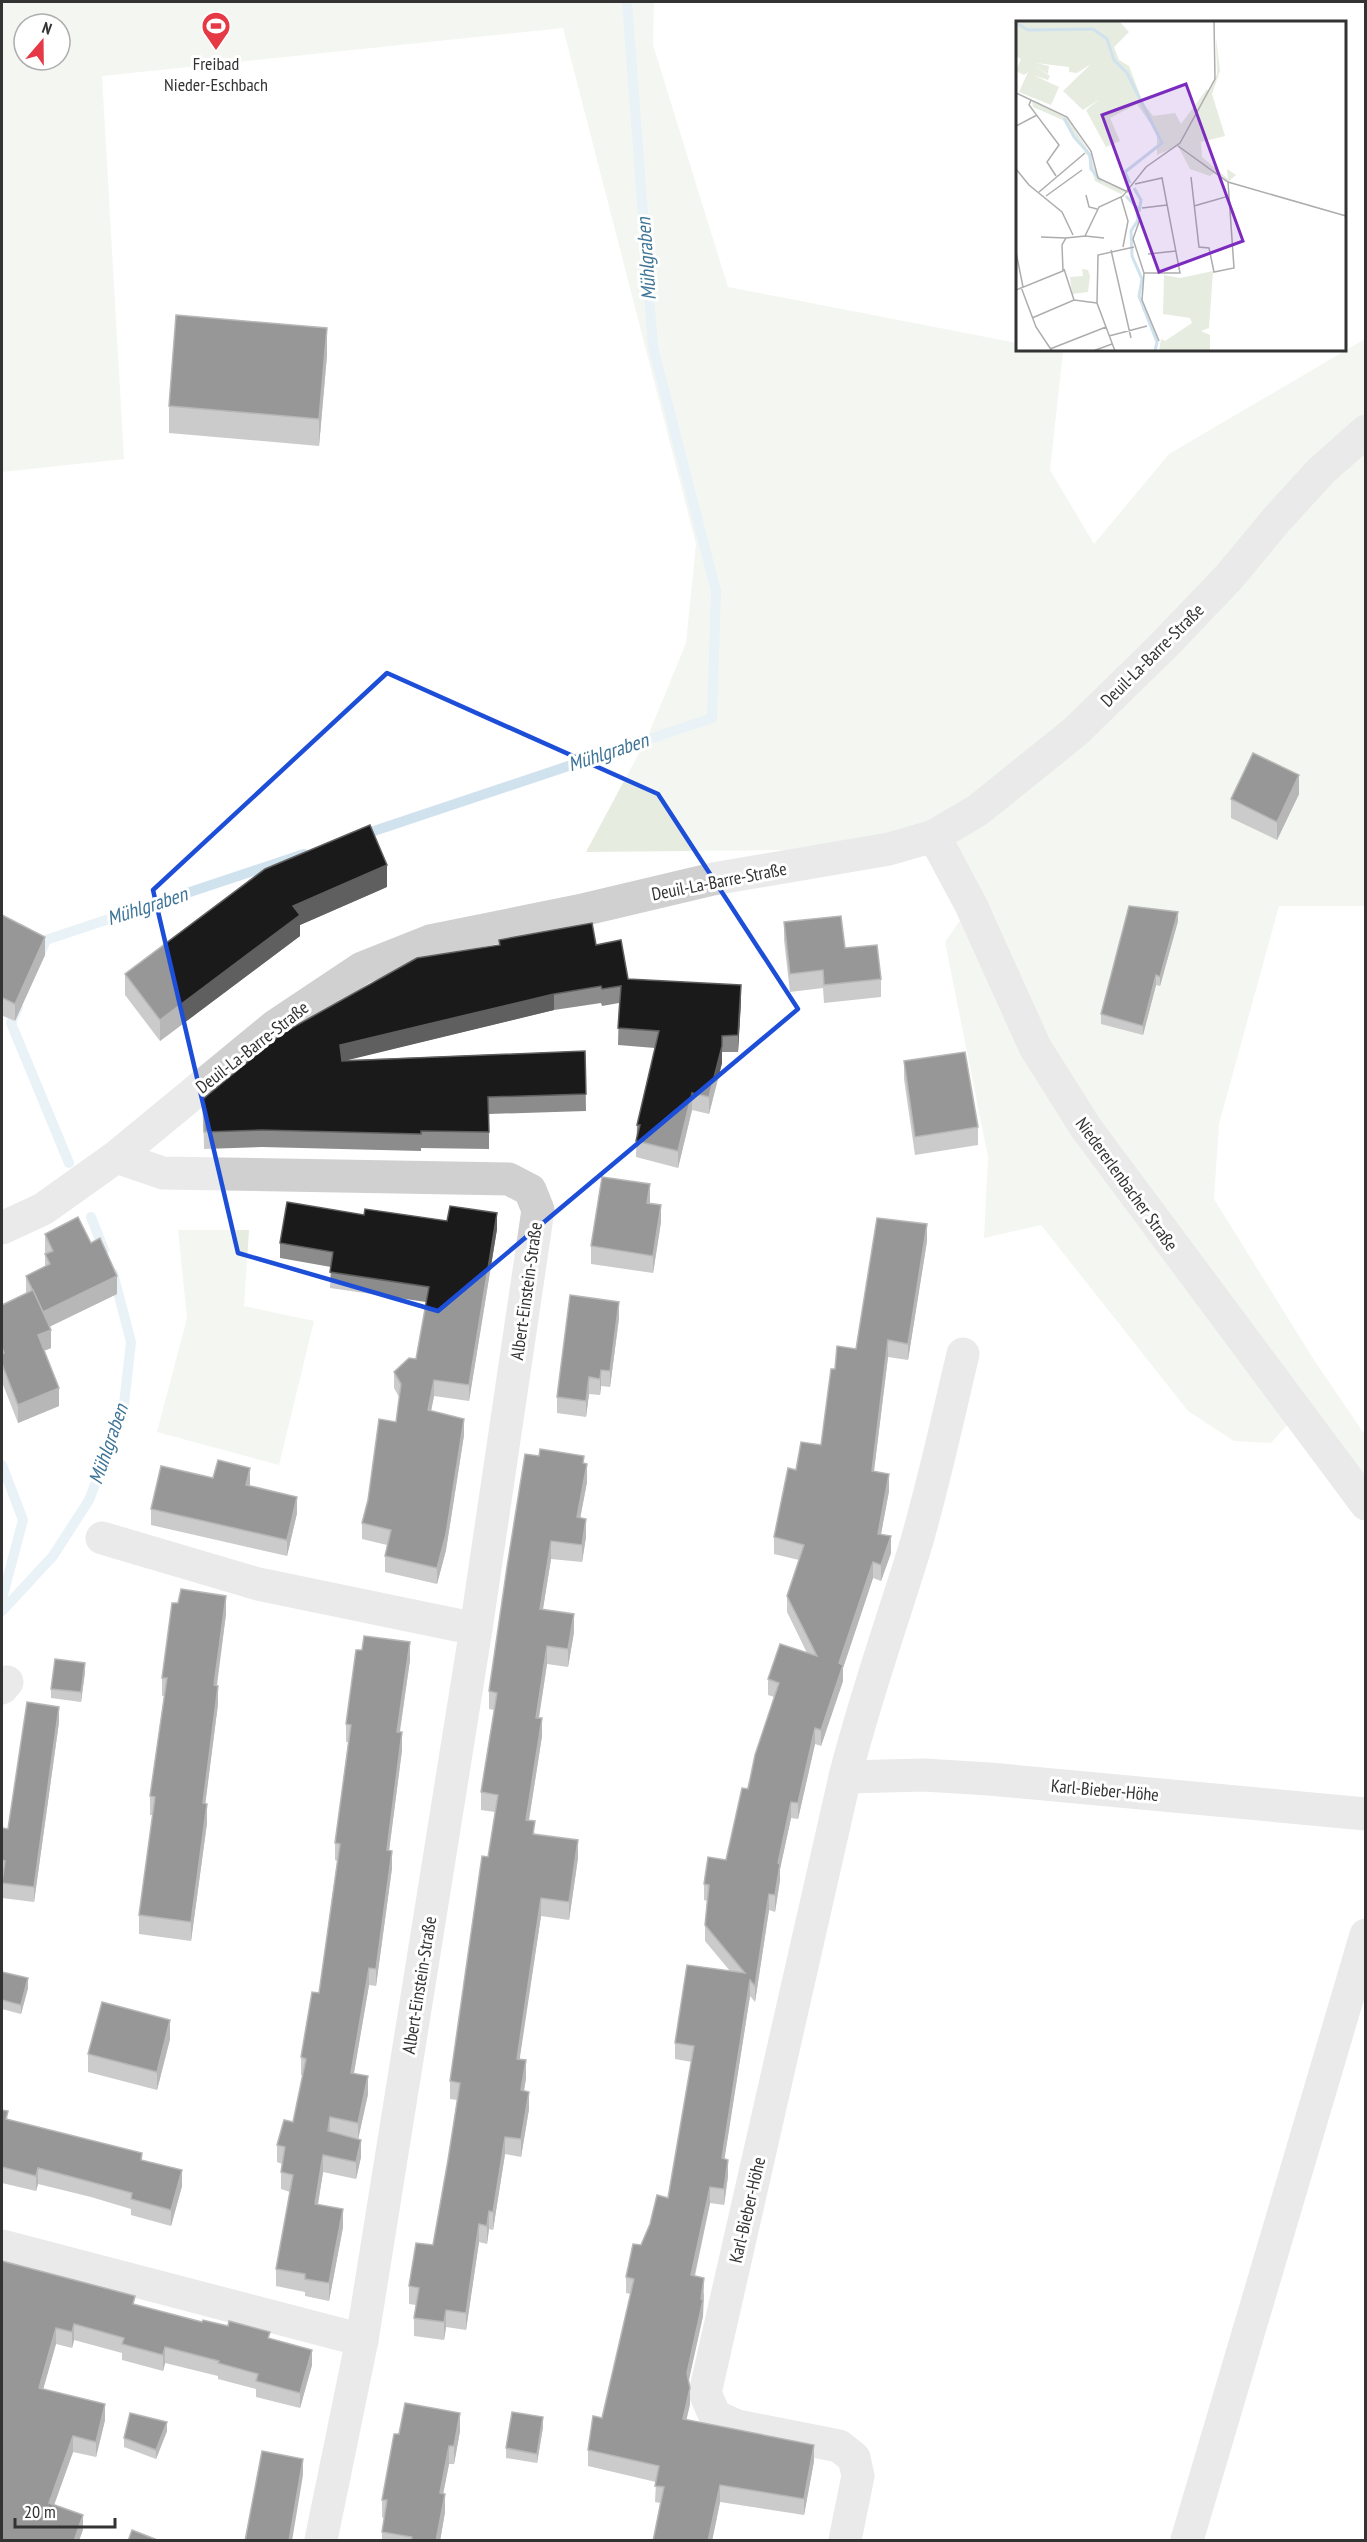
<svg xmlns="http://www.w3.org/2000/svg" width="1367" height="2542" font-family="'PT Sans Narrow',sans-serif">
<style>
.green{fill:#e6ecdf;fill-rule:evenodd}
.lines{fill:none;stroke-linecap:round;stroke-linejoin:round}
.stream{stroke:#cfe2ee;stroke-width:10}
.minor{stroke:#d0d0d0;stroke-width:33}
.wall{fill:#8c8c8c}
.shaded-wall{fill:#5f5f5f}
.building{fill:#1a1a1a;stroke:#5f5f5f;stroke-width:1.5}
.marked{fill:none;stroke:#1d4ed8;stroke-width:4.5;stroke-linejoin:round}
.labels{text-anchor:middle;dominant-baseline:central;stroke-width:6;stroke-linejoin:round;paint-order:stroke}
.poi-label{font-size:18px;fill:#333;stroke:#fff}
.street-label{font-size:18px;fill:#333;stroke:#fff}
.water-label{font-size:20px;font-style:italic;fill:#3f7597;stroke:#fff}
.inset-river{fill:none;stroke:#cfe2ee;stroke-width:3}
.inset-road{fill:none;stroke:#adadad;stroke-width:1.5}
.view{fill:#7b2cbf;fill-opacity:0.15;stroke:#7b2cbf;stroke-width:3}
.inset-edge{fill:none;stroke:#333;stroke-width:3}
</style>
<rect width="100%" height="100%" fill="#fff"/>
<!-- green -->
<g class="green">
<path d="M2 2H654L653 45 728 287 1017 343 1018 350H1049L1063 352 1050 470 1094 544 1169 454 1365 339V906H1279L1219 1124 1214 1199 1314 1360 1365 1435V1504L1297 1414 1271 1443 1234 1441 1188 1411 1041 1225 984 1238 988 1157 945 942 971 905 934 836 889 849 586 852 647 738 686 643 696 544 563 28 102 76 124 459 2 472ZM24 24H60V60H24Z"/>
<polygon points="178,1230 249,1230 244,1306 314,1321 279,1465 157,1432 187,1318"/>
</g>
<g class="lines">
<!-- stream -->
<g class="stream">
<polyline points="359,836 712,718 716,591 653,347 627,2"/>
<polyline points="40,954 46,940 304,854"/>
<polyline points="18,1007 11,1023 69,1163"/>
<polyline points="91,1217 104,1250"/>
<polyline points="2,1465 23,1520 2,1599"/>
<polyline points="2,1611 53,1556 89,1500 123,1413 131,1342 113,1273"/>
</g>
<!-- minor -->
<g class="minor">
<polyline points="934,836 971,905 1035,1047 1086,1128 1366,1504"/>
<polyline points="116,1157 163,1173 509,1179 530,1190 538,1210 476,1629 362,2340 321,2540"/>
<polyline points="2,1228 43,1209 116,1157 275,1026 362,968 430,941 578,911 713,879 889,849 934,836 978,810 1076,731 1163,646 1229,577 1277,519 1322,470 1366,431"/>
<polyline points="102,1538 258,1584 476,1629"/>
<polyline points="2,1688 7,1682"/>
<polyline points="845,1777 924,1775 989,1779 1366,1814"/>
<polyline points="2,2246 362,2340"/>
<path d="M845 2540 858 2476 854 2458 839 2446 737 2426 715 2416 705 2393 845 1777C864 1701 890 1628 913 1554 933 1488 947 1421 963 1354"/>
<polyline points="1187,2540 1366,1935"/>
</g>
</g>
<!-- wall -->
<g class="wall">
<polygon points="327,355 319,446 169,433 169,406"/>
<polygon points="1299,794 1277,840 1231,818 1231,799"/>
<polygon points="387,887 300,925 300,936 160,1041 125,995 125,974"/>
<polygon points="2,915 45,955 15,1021 3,1016"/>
<polygon points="1178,921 1160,986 1156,985 1143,1035 1101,1024 1101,1014"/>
<polygon points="784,922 845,948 881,979 881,997 824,1003 823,988 790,992 784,940"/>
<polygon points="499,940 596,945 628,979 741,1002 738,1052 722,1052 722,1063 709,1114 692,1110 678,1168 636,1157 637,1125 655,1048 618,1045 619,1003 602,1006 601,1003 554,1010 346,1060 585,1051 586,1111 489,1114 489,1149 421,1148 421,1151 262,1147 204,1149 203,1099 499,946"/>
<polygon points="904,1061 978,1127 978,1145 915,1155 904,1079"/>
<polygon points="650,1203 661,1222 653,1273 591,1264 591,1246"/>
<polygon points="364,1215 497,1229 469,1401 434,1396 431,1411 464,1435 446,1550 437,1584 385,1572 385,1556 387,1545 362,1539 362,1523 396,1422 399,1397 394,1388 394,1372 416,1359 426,1302 330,1288 331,1267 280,1258 280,1243"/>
<polygon points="45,1234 117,1294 50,1326 51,1348 44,1351 59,1406 18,1423 2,1382 2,1305 26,1293 26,1276 45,1267"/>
<polygon points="927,1241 908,1360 888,1357 874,1471 889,1491 881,1534 891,1553 881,1581 873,1578 843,1668 843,1681 821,1746 815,1744 798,1819 791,1818 780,1869 780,1880 775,1912 769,1910 755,2002 750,1996 724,2159 728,2176 724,2205 710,2203 695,2276 704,2294 703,2316 688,2382 690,2404 686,2420 814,2461 804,2515 720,2502 712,2541 653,2541 660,2503 655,2502 656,2482 588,2466 588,2450 602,2418 631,2294 626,2293 626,2277 641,2245 668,2198 692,2062 675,2059 675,2043 730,1971 705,1941 705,1925 707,1901 704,1900 704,1884 726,1860 774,1697 768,1695 768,1679 807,1653 787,1612 787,1596 799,1560 774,1554 774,1537 796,1470 821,1445 835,1369 856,1349"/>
<polygon points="619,1318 610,1387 601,1386 600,1395 589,1394 586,1417 557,1413 557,1397"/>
<polygon points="584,1463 587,1482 580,1518 586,1537 582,1562 551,1559 543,1609 574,1632 568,1667 547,1664 539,1718 542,1736 529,1820 535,1834 578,1858 569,1920 541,1916 519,2059 526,2078 524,2091 529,2109 521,2157 505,2154 493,2230 489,2229 487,2244 479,2242 466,2330 446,2327 444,2340 414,2336 414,2318 416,2305 409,2304 409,2286 433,2245 448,2160 457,2100 450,2099 450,2081 488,1857 495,1812 481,1810 481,1792 494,1710 489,1709 489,1691"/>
<polygon points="213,1478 250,1484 249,1486 297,1513 287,1556 151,1525 151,1509"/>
<polygon points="226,1614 217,1686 218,1704 205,1804 207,1823 191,1941 139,1934 139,1915 153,1815 150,1815 150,1796 164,1696 162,1696 162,1678"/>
<polygon points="410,1660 400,1732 402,1750 389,1850 392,1868 376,1986 369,1985 354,2073 368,2094 358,2139 361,2157 356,2179 323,2172 318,2205 343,2227 329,2301 305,2296 305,2292 276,2286 276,2269 290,2192 281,2189 281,2172 282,2164 277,2162 277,2145 293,2122 303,2075 301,2075 301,2057 319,1993 337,1861 335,1860 335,1843 348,1742 346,1742 346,1724"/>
<polygon points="85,1672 81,1702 51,1698 51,1689"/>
<polygon points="59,1722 34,1902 2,1898 2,1828 8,1829"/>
<polygon points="2,1972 28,1988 21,2014 2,2009"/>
<polygon points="170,2039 157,2090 88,2072 88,2054"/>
<polygon points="2,2110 8,2119 142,2160 182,2186 171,2226 131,2215 131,2209 91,2197 38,2184 36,2191 2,2183"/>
<polygon points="2,2261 135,2305 202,2322 270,2338 312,2365 300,2408 256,2397 256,2389 218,2379 218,2376 165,2363 163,2371 122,2360 122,2353 74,2340 72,2348 56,2344 43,2389 105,2420 96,2457 73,2452 54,2505 83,2530 2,2541"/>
<polygon points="543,2427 537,2463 506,2458 506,2448"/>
<polygon points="167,2431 156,2459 124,2447 124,2438"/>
<polygon points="460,2431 454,2464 449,2464 443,2493 445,2512 440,2541 382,2541 382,2532 384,2518 382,2517 382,2500"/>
</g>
<!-- shaded-wall -->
<g class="shaded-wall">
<polygon points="327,328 327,355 319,446 319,419"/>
<polygon points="1299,775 1299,794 1277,840 1277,822"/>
<polygon points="387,865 387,887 300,925 300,936 160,1041 160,1020 293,906"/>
<polygon points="1178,912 1178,921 1160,986 1160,977"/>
<polygon points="45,937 45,955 15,1021 15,1004"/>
<polygon points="1156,975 1156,985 1143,1035 1143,1026"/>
<polygon points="741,985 741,1002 738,1052 738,1035"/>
<polygon points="554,994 554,1010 340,1062 340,1045"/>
<polygon points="3,998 3,1016 2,1020 2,1002"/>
<polygon points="722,1046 722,1063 709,1114 709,1097"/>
<polygon points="692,1093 692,1110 678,1168 678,1151"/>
<polygon points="650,1184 650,1202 647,1220 647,1203"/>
<polygon points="661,1205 661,1222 653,1273 653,1256"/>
<polygon points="497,1213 497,1229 469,1401 469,1385"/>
<polygon points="927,1224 927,1241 908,1360 908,1344"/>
<polygon points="117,1276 117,1294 43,1330 43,1312"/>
<polygon points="619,1302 619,1318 610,1387 610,1371"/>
<polygon points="51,1330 51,1348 38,1353 38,1335"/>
<polygon points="888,1340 888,1357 872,1487 872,1471"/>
<polygon points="601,1370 601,1386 600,1395 600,1379"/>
<polygon points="589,1377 589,1394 586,1417 586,1401"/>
<polygon points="434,1380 434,1396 428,1426 428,1410"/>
<polygon points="59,1388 59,1406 18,1423 18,1405"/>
<polygon points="464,1419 464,1435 446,1550 437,1584 437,1568"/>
<polygon points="587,1464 587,1482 577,1535 577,1517"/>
<polygon points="250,1468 250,1484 246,1501 246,1485"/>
<polygon points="889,1474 889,1491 878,1550 878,1534"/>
<polygon points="297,1497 297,1513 287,1556 287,1540"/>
<polygon points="586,1519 586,1537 582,1562 582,1545"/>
<polygon points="891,1536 891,1553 881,1581 881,1565"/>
<polygon points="551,1541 551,1559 540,1627 540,1609"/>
<polygon points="873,1562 873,1578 843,1668 843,1681 821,1746 821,1730 839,1663"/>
<polygon points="226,1596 226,1614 214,1704 214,1685"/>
<polygon points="574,1614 574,1632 568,1667 568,1649"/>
<polygon points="410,1642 410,1660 397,1749 397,1732"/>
<polygon points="547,1646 547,1664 536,1735 536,1718"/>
<polygon points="85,1663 85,1672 81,1702 81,1692"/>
<polygon points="218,1686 218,1704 203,1822 203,1803"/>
<polygon points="59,1707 59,1722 34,1902 34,1887"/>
<polygon points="542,1718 542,1736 526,1838 526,1820"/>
<polygon points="815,1728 815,1744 798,1819 798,1803"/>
<polygon points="402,1732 402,1750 387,1867 387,1850"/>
<polygon points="791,1802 791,1818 780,1869 780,1880 775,1912 775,1895 778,1863"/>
<polygon points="207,1804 207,1823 191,1941 191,1922"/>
<polygon points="578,1840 578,1858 569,1920 569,1902"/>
<polygon points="392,1851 392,1868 376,1986 376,1969"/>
<polygon points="769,1894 769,1910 755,2002 755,1986"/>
<polygon points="541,1898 541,1916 517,2077 517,2059"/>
<polygon points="369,1968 369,1985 351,2090 351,2073"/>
<polygon points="28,1978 28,1988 21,2014 21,2005"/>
<polygon points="750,1980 750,1996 722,2175 722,2158"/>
<polygon points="170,2020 170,2039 157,2090 157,2072"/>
<polygon points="526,2060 526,2078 521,2108 521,2090"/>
<polygon points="368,2076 368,2094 358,2140 358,2123"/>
<polygon points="529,2092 529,2109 521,2157 521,2139"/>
<polygon points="330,2117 330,2134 328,2131"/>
<polygon points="505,2137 505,2154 493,2230 493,2212"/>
<polygon points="361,2140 361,2157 356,2179 356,2162"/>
<polygon points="323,2155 323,2172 315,2221 315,2204"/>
<polygon points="728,2160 728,2176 724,2205 724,2189"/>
<polygon points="38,2168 38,2184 36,2191 36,2176"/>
<polygon points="182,2170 182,2186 171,2226 171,2210"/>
<polygon points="710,2187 710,2203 691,2291 691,2275"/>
<polygon points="343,2209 343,2227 329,2301 329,2283"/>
<polygon points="489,2211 489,2229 487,2244 487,2226"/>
<polygon points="479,2224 479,2242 466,2330 466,2313"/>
<polygon points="704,2278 703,2316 687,2389 687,2373 701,2299"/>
<polygon points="446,2310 446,2327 444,2340 444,2322"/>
<polygon points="74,2324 74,2340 72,2348 72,2332"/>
<polygon points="56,2328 56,2344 39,2404 39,2388"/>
<polygon points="165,2347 165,2363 163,2371 163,2355"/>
<polygon points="312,2350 312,2365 300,2408 300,2393"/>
<polygon points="690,2388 690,2404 683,2435 683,2419"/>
<polygon points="105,2404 105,2420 96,2457 96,2442"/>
<polygon points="460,2413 460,2431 454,2464 454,2446"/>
<polygon points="543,2417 543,2427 537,2463 537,2454"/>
<polygon points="167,2422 167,2431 156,2459 156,2450"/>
<polygon points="73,2436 73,2452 49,2519 49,2503"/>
<polygon points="814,2445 814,2461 804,2515 804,2499"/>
<polygon points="449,2446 449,2464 440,2510 440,2493"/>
<polygon points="303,2459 303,2475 292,2541 289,2541"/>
<polygon points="720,2485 720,2502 712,2541 708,2541"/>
<polygon points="445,2494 445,2512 440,2541 436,2541"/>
<polygon points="83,2515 83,2530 79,2541 74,2541"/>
</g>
<!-- building -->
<g class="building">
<polygon points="176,315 327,328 319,419 169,406"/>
<polygon points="1253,753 1299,775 1277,822 1231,799"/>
<polygon points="370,825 387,865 293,906 300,915 160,1020 125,974 265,869"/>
<polygon points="1129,906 1178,912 1160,977 1156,975 1143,1026 1101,1014"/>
<polygon points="2,915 45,937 15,1004 3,998 2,1002"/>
<polygon points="841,916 845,948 877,945 881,979 824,985 823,970 790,974 784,922"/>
<polygon points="592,923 596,945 621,940 628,979 741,985 738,1035 722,1036 722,1046 709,1097 692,1093 678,1151 636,1141 640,1125 637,1125 659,1031 618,1028 621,986 602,989 601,986 554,994 340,1045 342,1061 585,1051 586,1094 488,1097 489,1132 421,1131 421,1134 262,1130 204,1132 203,1099 281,1034 417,958 500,945 499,940"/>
<polygon points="965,1052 978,1127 915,1137 904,1061"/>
<polygon points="602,1177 650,1184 647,1203 661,1205 653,1256 591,1246"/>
<polygon points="287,1202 364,1215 365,1209 447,1221 450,1206 497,1213 469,1385 434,1380 428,1410 464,1419 446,1534 437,1568 385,1556 391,1530 362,1523 368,1500 379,1419 396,1422 401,1384 394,1372 409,1358 416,1359 429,1287 330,1272 333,1252 280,1243"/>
<polygon points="78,1217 91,1243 100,1238 117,1276 43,1312 26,1276 50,1264 45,1254 53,1251 45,1234"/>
<polygon points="877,1218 927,1224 908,1344 888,1340 872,1471 889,1474 878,1534 891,1536 881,1565 873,1562 839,1663 843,1665 821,1730 815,1728 798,1803 791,1802 778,1863 780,1864 775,1895 769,1894 755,1986 750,1980 722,2158 728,2160 724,2189 710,2187 691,2275 704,2278 701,2299 703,2300 687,2373 690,2388 683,2419 814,2445 804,2499 720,2485 708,2541 653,2541 664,2487 655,2486 659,2466 588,2450 593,2416 602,2418 634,2279 626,2277 633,2244 641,2245 650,2224 657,2195 668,2198 694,2046 675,2043 687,1965 745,1973 705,1925 709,1885 704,1884 708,1857 726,1860 742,1788 748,1789 755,1755 779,1683 768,1679 780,1644 817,1656 787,1596 804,1545 774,1537 788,1468 796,1470 801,1442 821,1445 831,1369 835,1369 837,1346 856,1349"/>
<polygon points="33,1290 51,1330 38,1335 59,1388 18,1405 2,1364 2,1354 4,1353 2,1348 2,1305"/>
<polygon points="570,1295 619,1302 610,1371 601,1370 600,1379 589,1377 586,1401 557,1397"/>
<polygon points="540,1449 584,1456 583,1463 587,1464 577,1517 586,1519 582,1545 551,1541 540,1609 574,1614 568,1649 547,1646 536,1718 542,1718 526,1820 535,1821 533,1834 578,1840 569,1902 541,1898 517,2059 526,2060 521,2090 529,2092 521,2139 505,2137 493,2212 489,2211 487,2226 479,2224 466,2313 446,2310 444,2322 414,2318 419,2288 409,2286 416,2243 433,2245 448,2160 460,2083 450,2081 482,1856 488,1857 498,1795 481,1792 497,1693 489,1691 507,1567 525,1454 539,1456"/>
<polygon points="218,1460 250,1468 246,1485 297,1497 287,1540 151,1509 161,1466 213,1478"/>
<polygon points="181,1589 226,1596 214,1685 218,1686 203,1803 207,1804 191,1922 139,1915 155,1797 150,1796 167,1678 162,1678 172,1603 178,1603"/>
<polygon points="364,1636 410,1642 397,1732 402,1732 387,1850 392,1851 376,1969 369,1968 351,2073 368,2076 358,2123 330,2117 328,2131 361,2140 356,2162 323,2155 315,2204 343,2209 329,2283 305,2279 305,2274 276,2269 293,2175 281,2172 285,2147 277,2145 284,2120 293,2122 306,2059 301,2057 312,1992 319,1993 340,1844 335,1843 351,1725 346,1724 356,1650 362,1650"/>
<polygon points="55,1659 85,1663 81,1692 51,1689"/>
<polygon points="27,1702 59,1707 34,1887 2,1883 5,1861 2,1860 2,1828 8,1829"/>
<polygon points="2,1972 28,1978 21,2005 2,2000"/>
<polygon points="102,2002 170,2020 157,2072 88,2054"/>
<polygon points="2,2110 8,2111 6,2119 142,2153 141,2160 182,2170 171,2210 131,2199 132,2193 91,2182 38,2168 36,2176 2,2167"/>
<polygon points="2,2261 135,2296 133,2304 202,2322 203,2320 228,2326 229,2321 270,2332 268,2338 312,2350 300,2393 256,2381 258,2374 218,2363 219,2361 165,2347 163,2355 122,2344 124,2338 74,2324 72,2332 56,2328 39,2388 105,2404 96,2442 73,2436 49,2503 83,2515 74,2541 2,2541"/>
<polygon points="405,2403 460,2413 454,2446 449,2446 440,2493 445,2494 436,2541 411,2541 412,2537 382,2532 387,2500 382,2500 394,2434 399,2434"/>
<polygon points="512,2412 543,2417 537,2454 506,2448"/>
<polygon points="130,2413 167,2422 156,2450 124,2438"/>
<polygon points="262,2451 303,2459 289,2541 245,2541"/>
<polygon points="132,2530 160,2541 128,2541"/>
</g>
<!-- marked area -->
<path d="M0 0H1367V2542H0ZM387 673 658 794 798 1009 438 1311 238 1253 153 890Z" fill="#fff" fill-opacity=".55" fill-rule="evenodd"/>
<path class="marked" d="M387 673 658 794 798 1009 438 1311 238 1253 153 890Z"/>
<!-- icons -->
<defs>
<g id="stadium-pin" transform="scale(1.5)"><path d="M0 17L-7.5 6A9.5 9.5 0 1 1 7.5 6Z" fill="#e63946" stroke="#fff"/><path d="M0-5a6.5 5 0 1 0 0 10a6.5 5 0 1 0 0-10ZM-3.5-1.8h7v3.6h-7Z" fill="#fff"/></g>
</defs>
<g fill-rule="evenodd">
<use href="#stadium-pin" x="216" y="26"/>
</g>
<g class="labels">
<!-- poi labels -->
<g class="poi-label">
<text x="216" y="63">Freibad<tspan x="216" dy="21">Nieder-Eschbach</tspan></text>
</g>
<!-- street labels -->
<g class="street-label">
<text transform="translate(1152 655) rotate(-45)">Deuil-La-Barre-Straße</text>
<text transform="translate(719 881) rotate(-11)">Deuil-La-Barre-Straße</text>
<text transform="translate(252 1047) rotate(-38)">Deuil-La-Barre-Straße</text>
<text transform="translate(1127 1184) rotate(54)">Niedererlenbacher Straße</text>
<text transform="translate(526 1291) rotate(-82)">Albert-Einstein-Straße</text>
<text transform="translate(1105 1790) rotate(5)">Karl-Bieber-Höhe</text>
<text transform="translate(419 1985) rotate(-81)">Albert-Einstein-Straße</text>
<text transform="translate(747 2210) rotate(-77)">Karl-Bieber-Höhe</text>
</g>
<!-- water labels -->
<g class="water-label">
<text transform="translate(646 259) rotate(-94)">Mühlgraben</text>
<text transform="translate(608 752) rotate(-18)">Mühlgraben</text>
<text transform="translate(147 906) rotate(-18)">Mühlgraben</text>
<text transform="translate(108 1444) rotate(-71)">Mühlgraben</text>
</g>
</g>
<!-- overview -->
<g transform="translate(1016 21)">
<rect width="330" height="330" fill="#fff"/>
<path d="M0 0H103L113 11 98 26 103 39 113 45 127 82 137 95 159 92 165 103 191 68 193 71 201 53 200 16 204 50 196 73 209 115 185 121 186 136 212 158 211 148 220 154 212 161 198 152 194 155 174 148 162 125 141 134V112L121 83 94 97 104 120 90 126 70 89 84 78 67 89 47 70 75 43 61 52 53 51V46L20 42 33 45 32 53 15 43 34 55 32 59 17 54 43 66 35 84 3 71 12 51 8 54 0 50 5 38 0 35ZM16 80 51 97 74 132 82 158 109 170 105 173 79 160 72 135 47 99 17 86ZM66 248 72 249 74 255 72 271 56 273 54 256 67 255ZM197 250 193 307 185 310 194 314V330H143L145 318 149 320 176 302 174 297 147 293 148 254 164 257Z" fill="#e6ecdf"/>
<path class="inset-river" d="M0 2 12 9 77 8 91 18 98 39 111 52 146 122 109 151 114 162M48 97 58 116 74 134 75 148 85 160M118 167 125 179 123 191M110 175 121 187 122 199 115 210 116 235 126 258 123 275 141 321 139 330"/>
<path class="inset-road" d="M0 72 51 96 75 130 82 157 112 171M15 79 13 84 43 124 31 141 40 155M0 105 21 94M162 125 212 161 330 195M0 148 13 164 46 191 57 214M175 156 183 226 193 227 198 251 218 247 213 175M119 163 146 157 164 252H128M23 171 69 132M70 174 73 186 81 188M30 175 66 149M105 176 112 200 107 226M178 185 213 175 212 161M126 187 151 184M124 198 117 218 128 252 126 279 143 320M69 215 88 217M25 216 50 217M95 229 115 317M0 231 7 266M132 233 160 230M48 248 58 279M5 266 20 306 36 330M0 269 47 250 46 224 50 217 69 215 83 186 107 175 130 146 164 122 199 58 198 0M16 297 58 279 81 282M93 315 131 305M34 328 90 306M77 330 96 323M99 330 81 282 82 234 118 226"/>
<path class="view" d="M170 63 227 220 143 251 86 94Z"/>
<rect width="330" height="330" class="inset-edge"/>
</g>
<!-- border -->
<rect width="1367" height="2542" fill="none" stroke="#333333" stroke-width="6"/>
<!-- north arrow -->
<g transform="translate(42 42) rotate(20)"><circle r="28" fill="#ffffff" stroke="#adadad" stroke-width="1.5"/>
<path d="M0-4.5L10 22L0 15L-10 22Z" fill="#e63946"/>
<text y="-9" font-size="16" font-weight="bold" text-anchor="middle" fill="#333333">N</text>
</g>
<!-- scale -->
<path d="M15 2518v9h100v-9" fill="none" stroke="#333333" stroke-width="3"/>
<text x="24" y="2518" font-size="18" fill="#333333" stroke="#ffffff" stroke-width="4.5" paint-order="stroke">20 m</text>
</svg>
